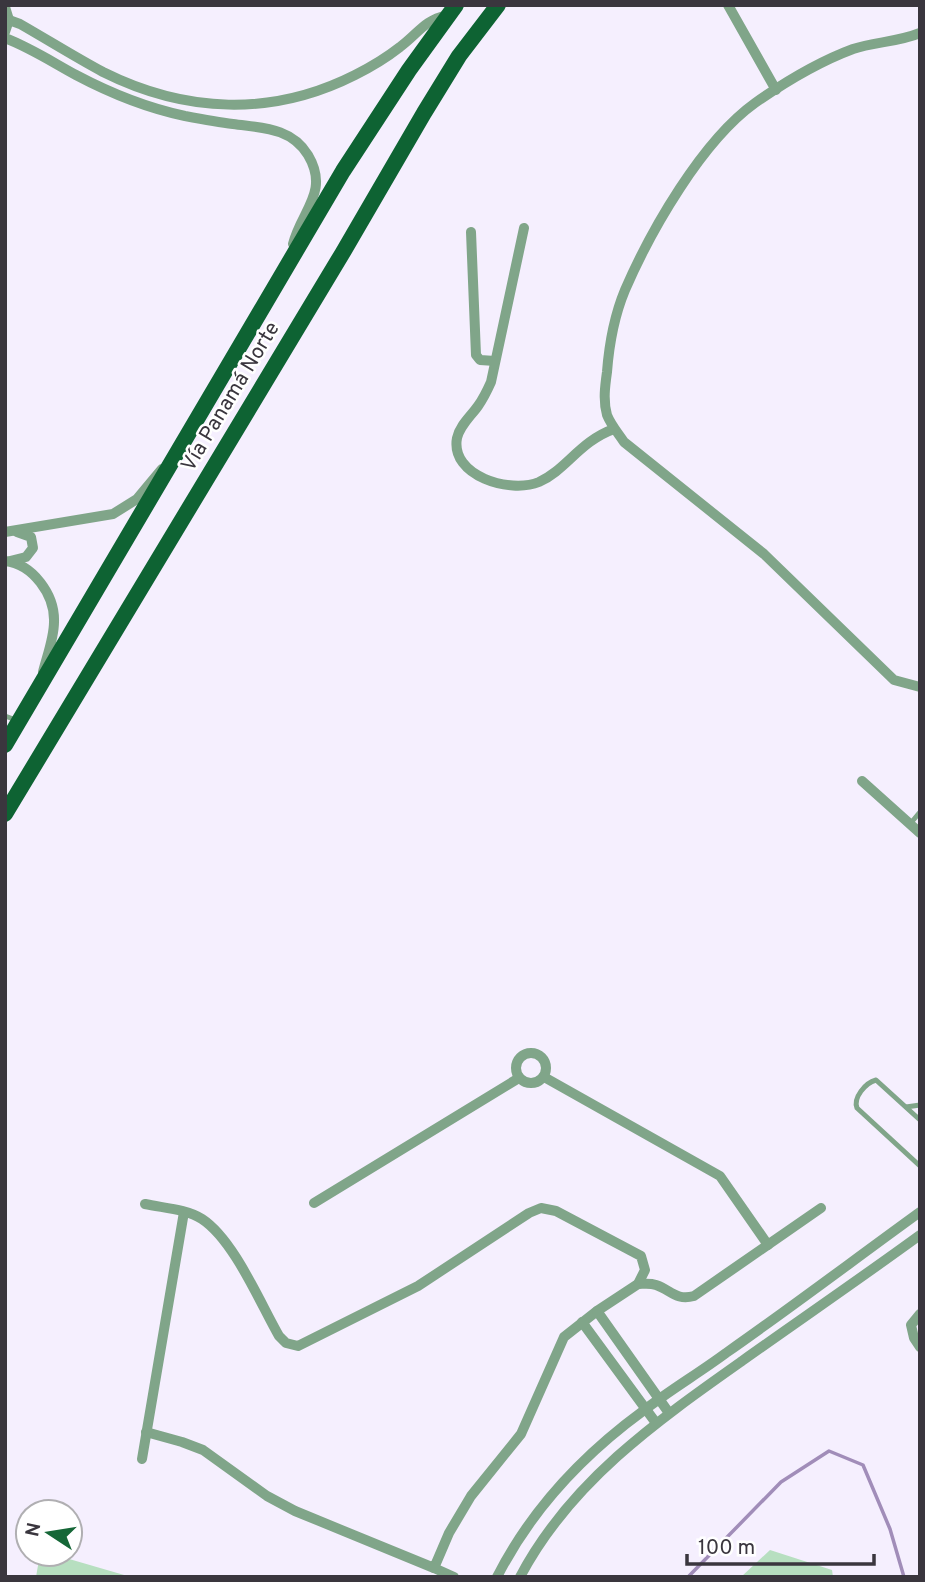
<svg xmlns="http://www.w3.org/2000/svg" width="925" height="1582" font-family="Overpass,sans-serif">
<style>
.grass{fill:#b7dfc0}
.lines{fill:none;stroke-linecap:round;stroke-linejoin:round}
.stream{stroke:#a18db9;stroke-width:3.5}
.lane{stroke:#80a589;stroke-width:5}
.street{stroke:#80a589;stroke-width:10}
.primary{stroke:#0e6333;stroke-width:16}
.labels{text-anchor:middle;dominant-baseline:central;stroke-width:5;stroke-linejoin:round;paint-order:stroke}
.street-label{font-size:21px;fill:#3a363e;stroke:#fff}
</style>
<rect width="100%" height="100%" fill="#f5effe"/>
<!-- grass -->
<g class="grass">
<polygon points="770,1550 832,1570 833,1577 741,1577"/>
<polygon points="40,1554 52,1554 131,1577 36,1577"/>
</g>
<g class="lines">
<!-- stream -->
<polyline class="stream" points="688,1577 781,1482 829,1451 863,1465 890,1529 904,1577"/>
<!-- lane -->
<g class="lane">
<polyline points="5,716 16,720"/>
<polyline points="910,824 920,812"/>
<polyline points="906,1107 920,1105"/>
<path d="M920 1120 876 1080C865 1083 853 1098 857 1108L920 1166"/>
</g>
<!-- street -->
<g class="street">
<polyline points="728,5 776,90"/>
<polyline points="5,7 9,20 5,32"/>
<path d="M9 20 20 24C48 40 75 57 103 72 185 113 272 117 355 75 371 67 386 58 400 47 419 33 423 21 447 15"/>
<path d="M920 33C898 42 874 42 853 49 818 62 785 82 755 103 702 141 651 230 625 290 615 314 609 346 607 372 605 386 603 401 607 415 611 425 618 433 624 442L764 554 894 680 920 687"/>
<path d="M5 38C31 48 52 62 76 75 110 93 147 108 185 116 201 119 217 122 233 124 261 128 291 127 308 155 330 192 301 211 293 244"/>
<path d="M524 228 491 382C487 391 483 399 478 406 471 416 460 425 457 438 450 476 510 494 539 482 566 470 580 441 614 429"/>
<polyline points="471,232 476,355 480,360 495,361"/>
<polyline points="5,532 113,514 137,499 162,469"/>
<path d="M5 561C33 564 55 595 54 622 54 638 47 656 43 672"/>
<polyline points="10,561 26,557 33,548 31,537 17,532"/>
<polyline points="862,781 920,833"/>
<circle cx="531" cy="1068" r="15"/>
<polyline points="544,1077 720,1176 768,1245"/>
<polyline points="314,1203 519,1078"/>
<path d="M145 1204C163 1208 187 1209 202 1219 234 1240 260 1303 279 1336L286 1343 298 1346 418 1286 529 1213 541 1208 556 1211 641 1256 645 1270 638 1284 597 1311 564 1337 521 1434 471 1496 449 1533 434 1568 295 1511 267 1496 203 1450 182 1442 146 1432"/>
<path d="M638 1284C644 1284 650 1283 656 1285 671 1290 676 1301 694 1296L821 1208"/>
<polyline points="597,1311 669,1413"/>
<polyline points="920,1314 911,1325 914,1338 920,1347"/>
<polyline points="582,1322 656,1423"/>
<polyline points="142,1459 184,1212"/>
<polyline points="434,1568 454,1577"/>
<path d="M497 1577C531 1510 583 1455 643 1411 670 1390 699 1373 726 1353 792 1307 855 1259 920 1212"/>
<path d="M520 1577C570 1482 657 1421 742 1361 801 1319 861 1278 920 1235"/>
</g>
<!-- primary -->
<g class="primary">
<polyline points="5,745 343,171 409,70 456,5"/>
<polyline points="5,814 342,254 424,113 459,56 498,5"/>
</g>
</g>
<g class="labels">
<!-- street labels -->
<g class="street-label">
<text transform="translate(231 397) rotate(-59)">Vía Panamá Norte</text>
</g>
</g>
<!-- border -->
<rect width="925" height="1582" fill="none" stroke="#3a363e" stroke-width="14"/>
<!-- north arrow -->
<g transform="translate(49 1533) rotate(282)"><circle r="33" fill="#ffffff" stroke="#b0afb2" stroke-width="2"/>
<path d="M0-5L12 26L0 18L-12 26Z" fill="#156737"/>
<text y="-10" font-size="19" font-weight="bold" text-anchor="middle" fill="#3a363e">N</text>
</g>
<!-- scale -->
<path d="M687 1554v10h187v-10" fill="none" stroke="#3a363e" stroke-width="3.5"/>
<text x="698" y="1554" font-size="21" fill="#3a363e" stroke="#ffffff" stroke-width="5" paint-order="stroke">100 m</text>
</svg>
